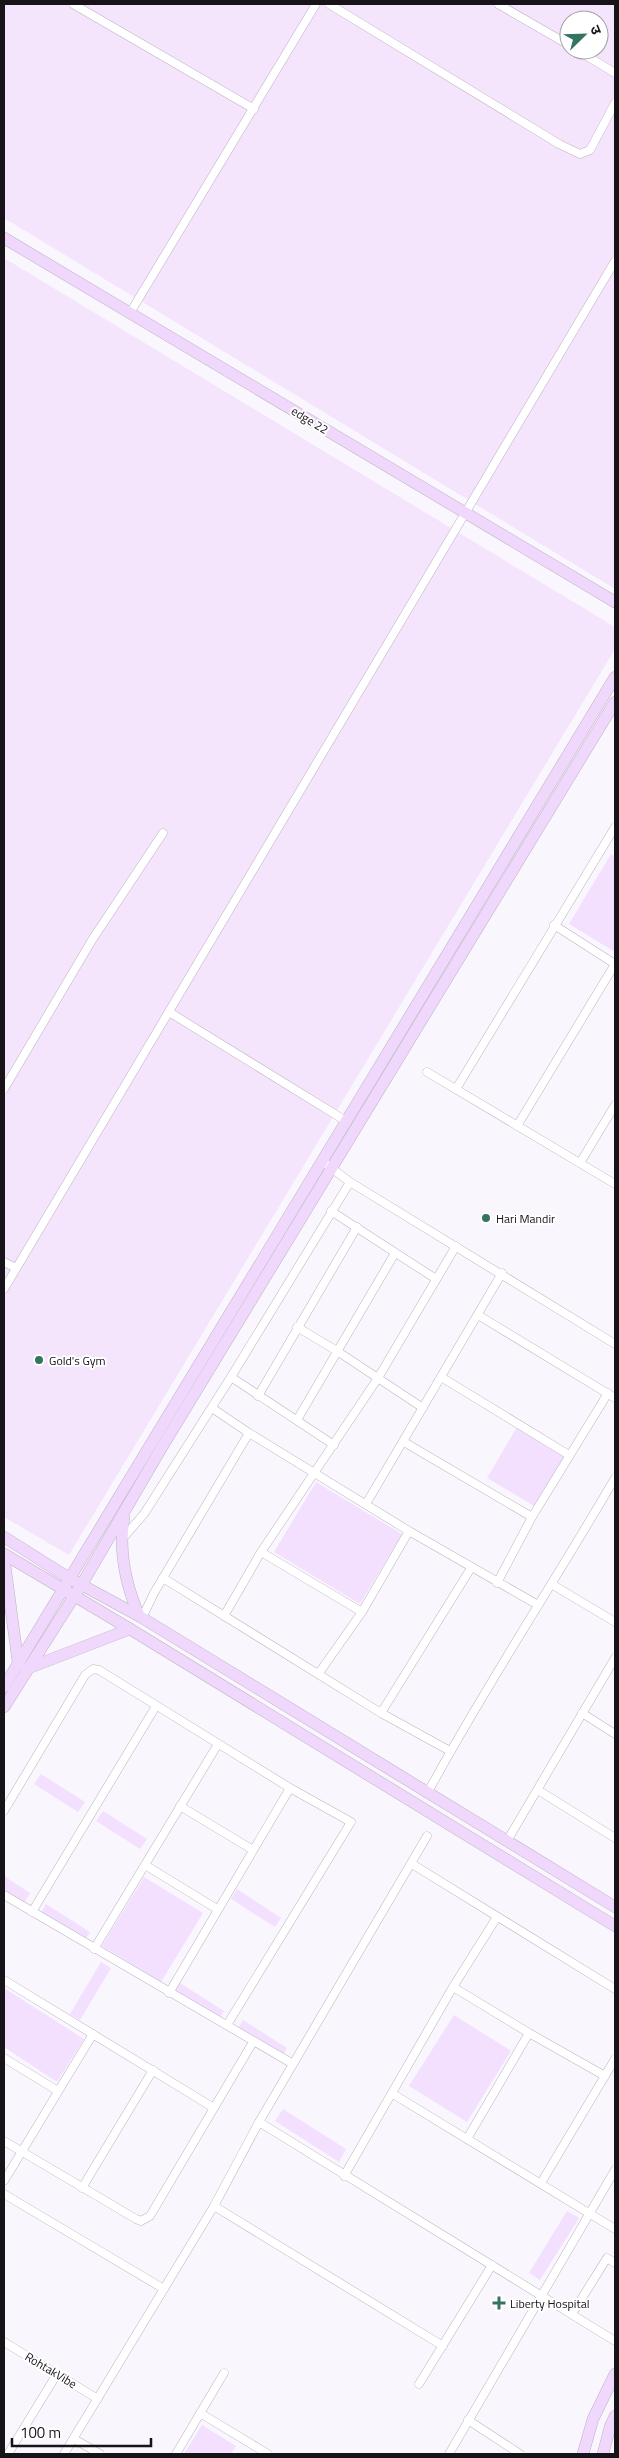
<svg xmlns="http://www.w3.org/2000/svg" width="619" height="2458" font-family="'Titillium Web','Noto Sans Devanagari',sans-serif">
<style>
.built{fill:#f4e5fd;fill-rule:evenodd}
.green{fill:#f3e0fe}
.lines{fill:none;stroke-linecap:round;stroke-linejoin:round}
.street-casing{stroke:#bdb2c3;stroke-width:9}
.secondary-casing{stroke:#bdb2c3;stroke-width:12}
.street{stroke:#fff;stroke-width:8}
.secondary{stroke:#efd8fb;stroke-width:11}
.poi-dot{fill:#357462;stroke:#fff;stroke-width:2}
.labels{text-anchor:middle;dominant-baseline:central;stroke-width:4;stroke-linejoin:round;paint-order:stroke}
.street-label{font-size:12px;fill:#171319;stroke:#fff}
.poi-label{font-size:12px;fill:#171319;stroke:#fff;text-anchor:start}
</style>
<rect width="100%" height="100%" fill="#faf6fd"/>
<!-- built -->
<g class="built">
<path d="M4 4H615V589L4 218ZM569 20H599V50H569Z"/>
<polygon points="4,258 615,627 615,649 69,1555 4,1517"/>
</g>
<!-- green -->
<g class="green">
<polygon points="611,854 615,857 615,952 569,924"/>
<polygon points="517,1427 566,1456 536,1507 487,1478"/>
<polygon points="316,1482 402,1534 360,1604 274,1552"/>
<polygon points="41,1774 85,1802 78,1812 34,1784"/>
<polygon points="103,1811 147,1839 140,1849 96,1821"/>
<polygon points="4,1876 30,1893 24,1903 4,1890"/>
<polygon points="144,1877 203,1913 161,1982 102,1946"/>
<polygon points="237,1889 281,1918 275,1927 231,1899"/>
<polygon points="46,1904 90,1932 84,1942 40,1914"/>
<polygon points="101,1962 111,1968 80,2020 70,2014"/>
<polygon points="180,1983 224,2011 218,2021 174,1993"/>
<polygon points="4,1988 84,2039 57,2082 4,2047"/>
<polygon points="454,2015 511,2051 467,2122 409,2086"/>
<polygon points="243,2020 287,2048 281,2058 237,2030"/>
<polygon points="283,2109 346,2149 339,2162 275,2121"/>
<polygon points="567,2211 579,2218 540,2280 529,2273"/>
<polygon points="202,2425 236,2446 231,2454 184,2454"/>
</g>
<g class="lines">
<!-- street casing -->
<g class="street-casing">
<g id="street">
<polyline points="73,4 254,109"/>
<polyline points="329,4 559,144 580,154 590,150 615,103"/>
<polyline points="498,4 569,45"/>
<polyline points="577,50 615,73"/>
<polyline points="130,313 316,4"/>
<polyline points="554,925 615,964"/>
<polyline points="169,1012 346,1121"/>
<polyline points="427,1072 615,1184"/>
<polyline points="4,1089 92,940 163,833"/>
<polyline points="456,1089 615,827"/>
<polyline points="517,1126 615,964"/>
<polyline points="322,1161 350,1182 615,1344"/>
<polyline points="580,1163 615,1105"/>
<polyline points="331,1211 436,1279"/>
<polyline points="4,1262 16,1268"/>
<polyline points="4,1289 615,261"/>
<polyline points="478,1315 615,1398"/>
<polyline points="297,1327 337,1351 423,1408"/>
<polyline points="231,1377 334,1445"/>
<polyline points="441,1377 569,1455"/>
<polyline points="258,1396 357,1227"/>
<polyline points="212,1408 249,1433 409,1531 538,1605"/>
<polyline points="297,1420 395,1253"/>
<polyline points="404,1442 532,1517"/>
<polyline points="366,1504 502,1273"/>
<polyline points="122,1539 144,1514 231,1377 350,1182"/>
<polyline points="261,1552 362,1612"/>
<polyline points="163,1578 381,1713 450,1751"/>
<polyline points="497,1583 532,1517 608,1393"/>
<polyline points="553,1585 615,1622"/>
<polyline points="224,1616 261,1552 378,1378 456,1246"/>
<polyline points="142,1618 154,1593 249,1433"/>
<polyline points="319,1673 362,1612 409,1531"/>
<polyline points="381,1713 471,1568"/>
<polyline points="582,1713 615,1734"/>
<polyline points="538,1790 615,1838"/>
<path d="M428 1792C486 1685 554 1583 615 1478"/>
<polyline points="180,1806 253,1850"/>
<polyline points="4,1811 85,1675 93,1669 99,1670 290,1788 351,1822 227,2025"/>
<polyline points="507,1841 615,1658"/>
<polyline points="412,1864 615,1989"/>
<polyline points="145,1865 217,1909"/>
<polyline points="4,1895 293,2064"/>
<polyline points="32,1912 156,1706"/>
<polyline points="94,1949 218,1744"/>
<polyline points="4,1980 214,2108"/>
<polyline points="453,1987 529,2033 605,2076"/>
<polyline points="169,1993 290,1788"/>
<polyline points="4,2058 58,2091"/>
<polyline points="393,2094 615,2229"/>
<polyline points="259,2122 615,2341"/>
<polyline points="467,2139 529,2033"/>
<polyline points="4,2141 136,2219 141,2221 150,2216 253,2042"/>
<polyline points="344,2176 453,1987 497,1917"/>
<polyline points="4,2181 93,2034"/>
<polyline points="541,2183 615,2059"/>
<polyline points="82,2188 153,2070"/>
<polyline points="4,2194 164,2289"/>
<polyline points="214,2206 443,2346"/>
<polyline points="572,2314 607,2258 615,2263"/>
<polyline points="4,2342 98,2399"/>
<polyline points="419,2384 492,2265"/>
<polyline points="200,2413 268,2454"/>
<polyline points="468,2420 520,2454"/>
<polyline points="74,2439 100,2454"/>
<polyline points="8,2454 57,2374"/>
<polyline points="64,2454 214,2206 259,2122 427,1836"/>
<polyline points="176,2454 224,2373"/>
<polyline points="449,2454 615,2170"/>
</g>
</g>
<!-- secondary casing -->
<g class="secondary-casing">
<g id="secondary">
<polyline points="4,238 615,602"/>
<path d="M124 1518C118 1553 126 1585 139 1616"/>
<polyline points="4,1537 69,1578 139,1616 615,1907"/>
<polyline points="4,1554 130,1629 615,1926"/>
<polyline points="4,1558 18,1662"/>
<polyline points="26,1669 130,1629"/>
<polyline points="4,1687 615,677"/>
<polyline points="4,1707 82,1584 162,1447 615,702"/>
<polyline points="583,2454 593,2419 615,2374"/>
<polyline points="603,2454 610,2427 615,2416"/>
</g>
</g>
<!-- street -->
<use href="#street" class="street"/>
<!-- secondary -->
<use href="#secondary" class="secondary"/>
</g>
<!-- markers -->
<g class="poi-dot">
<circle cx="486" cy="1218" r="5"/>
<circle cx="39" cy="1360" r="5"/>
<path d="M496.5 2295.5h5v5h5v5h-5v5h-5v-5h-5v-5h5z"/>
</g>
<g class="labels">
<!-- street labels -->
<g class="street-label">
<text transform="translate(310 420) rotate(31)">edge 22</text>
<text transform="translate(51 2370) rotate(31)">RohtakVibe</text>
</g>
<!-- poi labels -->
<g class="poi-label">
<text x="496" y="1218">Hari Mandir</text>
<text x="49" y="1360">Gold's Gym</text>
<text x="510" y="2303">Liberty Hospital</text>
</g>
</g>
<!-- border -->
<rect width="619" height="2458" fill="none" stroke="#171319" stroke-width="10"/>
<!-- north arrow -->
<g transform="translate(584 35) rotate(67)"><circle r="24" fill="#ffffff" stroke="#a2a1a3"/>
<path d="M0-4L9 19L0 12L-9 19Z" fill="#357462"/>
<text y="-8" font-size="14" font-weight="bold" text-anchor="middle" fill="#171319">उ</text>
</g>
<!-- scale -->
<path d="M12 2438v8h139v-8" fill="none" stroke="#171319" stroke-width="2.5"/>
<text x="20" y="2438" font-size="15" fill="#171319" stroke="#ffffff" stroke-width="4" paint-order="stroke">100 m</text>
</svg>
